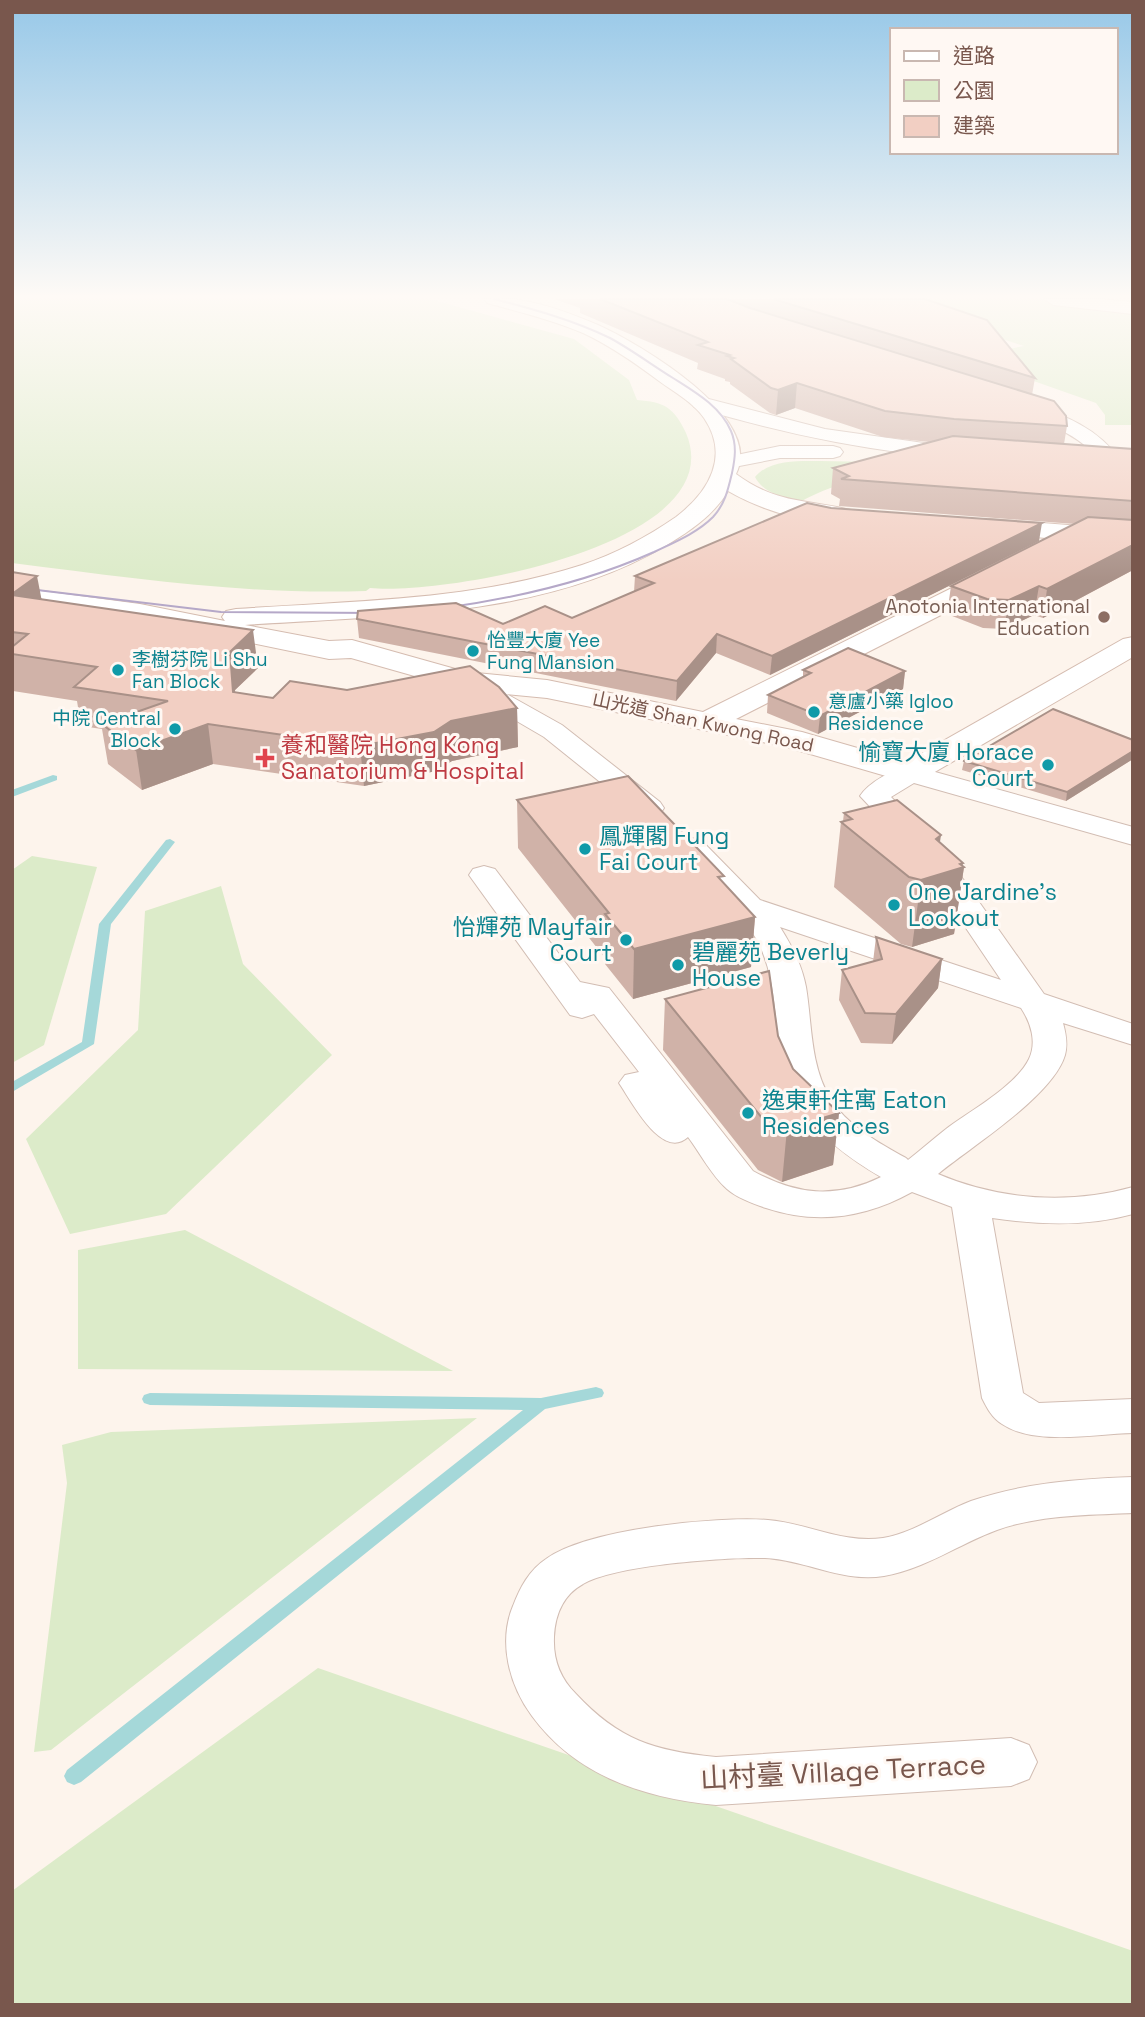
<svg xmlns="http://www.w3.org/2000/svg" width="1145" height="2017" font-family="'Space Grotesk','Noto Sans TC',sans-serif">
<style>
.green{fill:#dcebc9}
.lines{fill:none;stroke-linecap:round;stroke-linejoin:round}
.stream{fill:#a5d8d9;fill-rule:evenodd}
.street-casing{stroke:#d2bdb3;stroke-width:2}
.secondary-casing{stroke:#d5bcb0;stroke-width:2}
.street{fill:#fff;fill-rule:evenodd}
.secondary{fill:#fff;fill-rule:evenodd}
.tram{stroke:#b5a8c8;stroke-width:2}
.wall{fill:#d0b2a8}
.shaded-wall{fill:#a99188}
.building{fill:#f2cfc3;stroke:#a99188;stroke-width:2}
.education-dot{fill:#8d6e63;stroke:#fff8f3;stroke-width:2.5}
.culture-dot{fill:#0f9aa8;stroke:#fff8f3;stroke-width:2.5}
.health-dot{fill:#e0444e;stroke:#fff8f3;stroke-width:2.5}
.labels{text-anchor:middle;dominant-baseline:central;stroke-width:6;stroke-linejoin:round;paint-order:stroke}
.far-education-label{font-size:19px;fill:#785e54;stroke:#fff8f3;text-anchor:end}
.far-culture-label{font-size:19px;fill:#0d838f;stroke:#fff8f3;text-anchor:start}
.far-street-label{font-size:19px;fill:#79574d;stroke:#fff8f3}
.health-label{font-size:23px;fill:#be3a42;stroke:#fff8f3;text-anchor:start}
.culture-label{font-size:23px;fill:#0d838f;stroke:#fff8f3;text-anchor:start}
.near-street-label{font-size:28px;fill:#79574d;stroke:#fff8f3}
</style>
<rect width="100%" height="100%" fill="#fdf4ec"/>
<!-- green -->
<g class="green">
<path d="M12 299H430L574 339 629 380 637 400C664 402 674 407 686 433 734 546 440 596 370 588L366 591C245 595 132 578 12 563Z"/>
<polygon points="874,299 1106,299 1133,304 1133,425 1105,425 1105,415 1096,403 966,357 1024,346"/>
<path d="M821 461 929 463C886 473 839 480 800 502 783 497 764 494 755 477 770 459 800 461 821 461Z"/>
<polygon points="32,856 97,867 44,1045 12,1063 12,870"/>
<polygon points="221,886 243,964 332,1055 166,1214 70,1234 26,1139 138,1030 145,911"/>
<polygon points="185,1230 453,1371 78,1369 78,1250"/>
<polygon points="477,1418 51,1750 34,1752 67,1483 62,1445 111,1432"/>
<polygon points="318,1668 1133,1951 1133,2005 12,2005 12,1891"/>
</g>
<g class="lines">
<!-- stream -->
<g class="stream">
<polygon points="53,775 57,776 57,780 12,797 12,790"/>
<polygon points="170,839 175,842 111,924 94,1044 12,1092 12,1082 82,1042 99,924 166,840"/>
<polygon points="596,1387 602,1389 604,1393 602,1397 545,1409 81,1782 74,1785 67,1782 64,1776 67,1770 523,1410 150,1405 144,1403 142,1399 144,1395 150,1393 541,1398"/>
</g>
<!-- street casing -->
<g class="street-casing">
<g id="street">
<path d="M701 397 825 429 952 447 959 449 962 453 959 457C943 461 922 456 905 453 834 444 764 428 694 407L692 403 694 399Z"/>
<path d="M1024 404C1065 414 1098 428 1123 463L1120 467H1106C1082 436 1054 425 1017 414L1015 410 1017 406Z"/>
<polygon points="780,446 833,446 840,448 843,452 840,456 833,458 780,458 729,468 722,466 719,462 722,458"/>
<polygon points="476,679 485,682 562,725 660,802 664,808 660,814 650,817 640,814 544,737 467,692 463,687 467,682"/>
<path d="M910 765 1133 827V845L914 783 891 797 941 848 1044 994 1133 1024V1045L1063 1023C1066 1034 1068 1044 1065 1055 1053 1096 972 1146 938 1174 999 1200 1069 1205 1133 1187V1214C1087 1227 1039 1225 992 1218L1023 1393 1039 1403 1133 1399V1433C1095 1434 1034 1446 1002 1424 992 1418 987 1408 982 1398L952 1207 912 1192C865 1218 817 1225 766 1208 754 1204 737 1198 727 1189 712 1176 700 1153 688 1137 662 1161 632 1102 619 1083L625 1075 639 1072 594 1014 582 1018 570 1015 469 875 473 869 484 866 495 869 580 982 609 988 753 1171C796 1195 836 1199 881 1177 816 1139 785 1103 777 1027 774 998 772 971 759 944 739 905 702 882 677 847L682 841 692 838 702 841 760 900 1001 980 920 860 860 796C869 782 894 769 910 765ZM780 927 1021 1008C1031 1023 1037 1042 1029 1059 1016 1086 970 1111 946 1129 933 1139 921 1150 908 1160L906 1158C879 1143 846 1125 830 1098 810 1065 812 1023 806 987 802 965 792 946 780 927Z"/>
<path d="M1133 1477V1513C1088 1515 1039 1515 997 1530 959 1544 925 1569 884 1576 843 1583 806 1560 765 1558 725 1557 615 1565 583 1584 563 1595 555 1615 554 1637 553 1660 560 1678 576 1694 619 1740 654 1751 716 1757L1011 1738 1029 1745 1037 1762 1029 1779 1011 1786 716 1805C644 1798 576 1776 532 1716 509 1685 498 1642 513 1606 520 1588 529 1570 546 1559 587 1529 717 1516 768 1520 807 1523 843 1544 883 1538 914 1533 942 1512 971 1501 1024 1483 1077 1479 1133 1477Z"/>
</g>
</g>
<!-- secondary casing -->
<g class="secondary-casing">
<g id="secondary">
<path d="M485 299C522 295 563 310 598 325 640 344 765 417 736 474 778 505 808 499 855 511L858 516 855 521C819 530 759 509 728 491 714 515 689 532 665 546 541 619 384 615 245 625L329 641 352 640 466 672 547 680 703 712 986 571 995 569 1004 571 1008 577 1004 583 736 719 802 732 906 762 1123 639 1133 637V657L921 780 910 783 786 747 547 698 464 690 351 658 329 659 140 620 12 603V587L140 604 225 621 222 617 226 611 236 609C352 601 471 601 582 565 615 554 647 537 676 517 709 492 730 456 704 418 694 403 674 392 659 381 635 363 611 346 583 333 553 320 520 312 487 303Z"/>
<polygon points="1044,299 1099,299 1133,302 1133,314 1053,305"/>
<polygon points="990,519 1133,530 1133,546 981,532 977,527 981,522"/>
</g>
</g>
<!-- street -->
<use href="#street" class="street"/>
<!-- secondary -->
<use href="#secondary" class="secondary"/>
<!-- tram -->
<g class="tram">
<polyline points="12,587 221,612 378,613"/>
<path d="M444 608C517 598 587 582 654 552 675 542 697 533 713 517 725 504 728 490 732 473 735 459 737 445 731 431 720 406 695 392 673 378 652 365 632 350 610 338 573 320 533 309 494 299"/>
</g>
</g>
<!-- wall -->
<g class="wall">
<polygon points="554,299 925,299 1035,378 1032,395 1067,426 1064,444 1133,449 1133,570 1043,618 1034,615 1004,629 983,628 947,614 951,586 1075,524 839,506 840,499 831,494 833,468 929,442 883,437 795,408 776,415 770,413 730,384 730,382 725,381 725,379 697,369 698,363 580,313 580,308"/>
<polygon points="831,508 1039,541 770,675 716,653 676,701 359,638 357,619 503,624 572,618 634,592 635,576"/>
<polygon points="12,572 42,599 258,668 235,690 235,692 273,698 347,690 517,708 518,747 452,761 436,771 364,786 213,764 142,790 108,764 102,729 81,726 77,701 13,691"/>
<polygon points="803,670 905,671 903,689 818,734 767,713 768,695 803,677"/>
<polygon points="1133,740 1133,759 1066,801 962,770 964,761"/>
<polygon points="517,800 723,883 755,917 751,967 633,999 605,964 605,958 518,848"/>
<polygon points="844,813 940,843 964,867 954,934 912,947 901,944 834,887 841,822 843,821"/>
<polygon points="876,937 942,959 938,988 892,1044 861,1043 839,1000 842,970 873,962"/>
<polygon points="665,999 778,1036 793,1069 839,1113 833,1165 782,1182 758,1170 663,1050"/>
</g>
<!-- shaded-wall -->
<g class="shaded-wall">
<polygon points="797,383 795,408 776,415 778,390"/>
<polygon points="1042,523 1039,541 770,675 772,656"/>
<polygon points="1133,545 1133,570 1043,618 1047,589"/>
<polygon points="37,576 44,612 12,603 12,594"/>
<polygon points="1039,586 1034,615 1004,629 1009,600"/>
<polygon points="253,630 258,668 235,690 238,731 233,692 230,652"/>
<polygon points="717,634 716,653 676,701 677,681"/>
<polygon points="905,671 903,689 818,734 820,716"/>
<polygon points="517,708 518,747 452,761 436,771 364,786 360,746 451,721"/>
<polygon points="208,724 213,764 142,790 136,750"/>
<polygon points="1133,751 1133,759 1066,801 1067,792"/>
<polygon points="941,835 935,876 963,863 962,868 964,867 954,934 912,947 921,880 936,839"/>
<polygon points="755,917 751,967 633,999 634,949"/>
<polygon points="942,959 938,988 892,1044 896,1014"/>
<polygon points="839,1113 833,1165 782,1182 787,1129"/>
</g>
<!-- building -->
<g class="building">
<polygon points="600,299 727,299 750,308 1054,401 1066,416 1067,426 954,419 885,411 797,383 778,390 771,388 731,359 734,358 727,356 730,355 698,345 708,342"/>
<polygon points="773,299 925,299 987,320 1035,378"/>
<polygon points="953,436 1133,449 1133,501 841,479 849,476 833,468"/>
<polygon points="807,503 831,508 1042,523 772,656 717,634 677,681 357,619 358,611 456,603 503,624 545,606 572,618 654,583 635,576"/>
<polygon points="1088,517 1133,520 1133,545 1047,589 1039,586 1009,600 987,599 951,586"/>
<polygon points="12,572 37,576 12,594"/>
<polygon points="12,595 253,630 230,652 233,692 273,698 290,681 347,690 470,666 499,687 517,708 451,721 434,732 360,746 208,724 136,750 102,724 168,701 74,687 97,667 12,654 12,647 28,634 12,632"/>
<polygon points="848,648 905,671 820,716 768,695 811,673 803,670"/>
<polygon points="1053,709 1133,740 1133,751 1067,792 964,761"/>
<polygon points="628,776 724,876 718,877 755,917 634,949 605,914 609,913 517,800"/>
<polygon points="897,800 941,835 936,839 963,863 960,864 964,867 921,880 909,877 841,822 852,819 844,813"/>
<polygon points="876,937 942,959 896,1014 865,1013 842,970 882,959"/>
<polygon points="769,971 778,1036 793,1069 839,1113 787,1129 762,1118 665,999"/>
</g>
<!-- sky -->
<linearGradient id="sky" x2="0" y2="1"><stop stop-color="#97c8e8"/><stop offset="0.51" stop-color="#fefaf6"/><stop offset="1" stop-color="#fefaf6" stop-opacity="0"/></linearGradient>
<rect width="1145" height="581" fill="url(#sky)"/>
<!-- markers -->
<circle class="education-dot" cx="1104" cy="617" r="7"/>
<g class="culture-dot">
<circle cx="473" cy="651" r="7"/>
<circle cx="118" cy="670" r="7"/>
<circle cx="814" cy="712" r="7"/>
<circle cx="175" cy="729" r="7"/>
<circle cx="1048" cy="765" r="7"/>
<circle cx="585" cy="849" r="7"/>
<circle cx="894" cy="905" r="7"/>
<circle cx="626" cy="940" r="7"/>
<circle cx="678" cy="965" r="7"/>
<circle cx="748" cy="1113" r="7"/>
</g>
<path class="health-dot" d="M261.5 747.5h7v7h7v7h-7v7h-7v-7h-7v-7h7z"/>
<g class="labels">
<!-- far-education labels -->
<g class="far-education-label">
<text x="1090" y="606">Anotonia International<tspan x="1090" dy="22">Education</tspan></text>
</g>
<!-- far-culture labels -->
<g class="far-culture-label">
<text x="487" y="640">怡豐大廈 Yee<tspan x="487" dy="22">Fung Mansion</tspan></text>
<text x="132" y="659">李樹芬院 Li Shu<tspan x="132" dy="22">Fan Block</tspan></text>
<text x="828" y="701">意廬小築 Igloo<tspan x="828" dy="22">Residence</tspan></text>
<text x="161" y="718" text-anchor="end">中院 Central<tspan x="161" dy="22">Block</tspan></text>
</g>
<!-- far-street labels -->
<g class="far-street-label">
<text transform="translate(703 722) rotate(12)">山光道 Shan Kwong Road</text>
</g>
<!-- health labels -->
<g class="health-label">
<text x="281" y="745">養和醫院 Hong Kong<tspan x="281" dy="26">Sanatorium &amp; Hospital</tspan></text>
</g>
<!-- culture labels -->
<g class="culture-label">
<text x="1034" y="752" text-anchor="end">愉寶大廈 Horace<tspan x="1034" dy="26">Court</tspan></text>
<text x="599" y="836">鳳輝閣 Fung<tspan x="599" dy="26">Fai Court</tspan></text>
<text x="908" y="892">One Jardine's<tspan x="908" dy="26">Lookout</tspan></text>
<text x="612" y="927" text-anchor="end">怡輝苑 Mayfair<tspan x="612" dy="26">Court</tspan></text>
<text x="692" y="952">碧麗苑 Beverly<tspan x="692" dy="26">House</tspan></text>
<text x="762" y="1100">逸東軒住寓 Eaton<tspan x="762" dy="26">Residences</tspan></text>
</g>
<!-- near-street labels -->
<g class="near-street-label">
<text transform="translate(843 1771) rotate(-3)">山村臺 Village Terrace</text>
</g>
</g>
<!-- border -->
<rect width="1145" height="2017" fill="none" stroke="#79574d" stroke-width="28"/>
<!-- legend -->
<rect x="890" y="28" width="228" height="126" fill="#fff8f3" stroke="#c9b8b1" stroke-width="2"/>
<rect x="904" y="51" width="35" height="10" fill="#ffffff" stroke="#c9b8b1" stroke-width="2"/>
<text x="953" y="63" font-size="21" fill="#79574d">道路</text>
<rect x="904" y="80" width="35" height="21" fill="#dcebc9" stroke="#c9b8b1" stroke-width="2"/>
<text x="953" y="98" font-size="21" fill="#79574d">公園</text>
<rect x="904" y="116" width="35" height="21" fill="#f2cfc3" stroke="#c9b8b1" stroke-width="2"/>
<text x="953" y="133" font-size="21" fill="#79574d">建築</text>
</svg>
